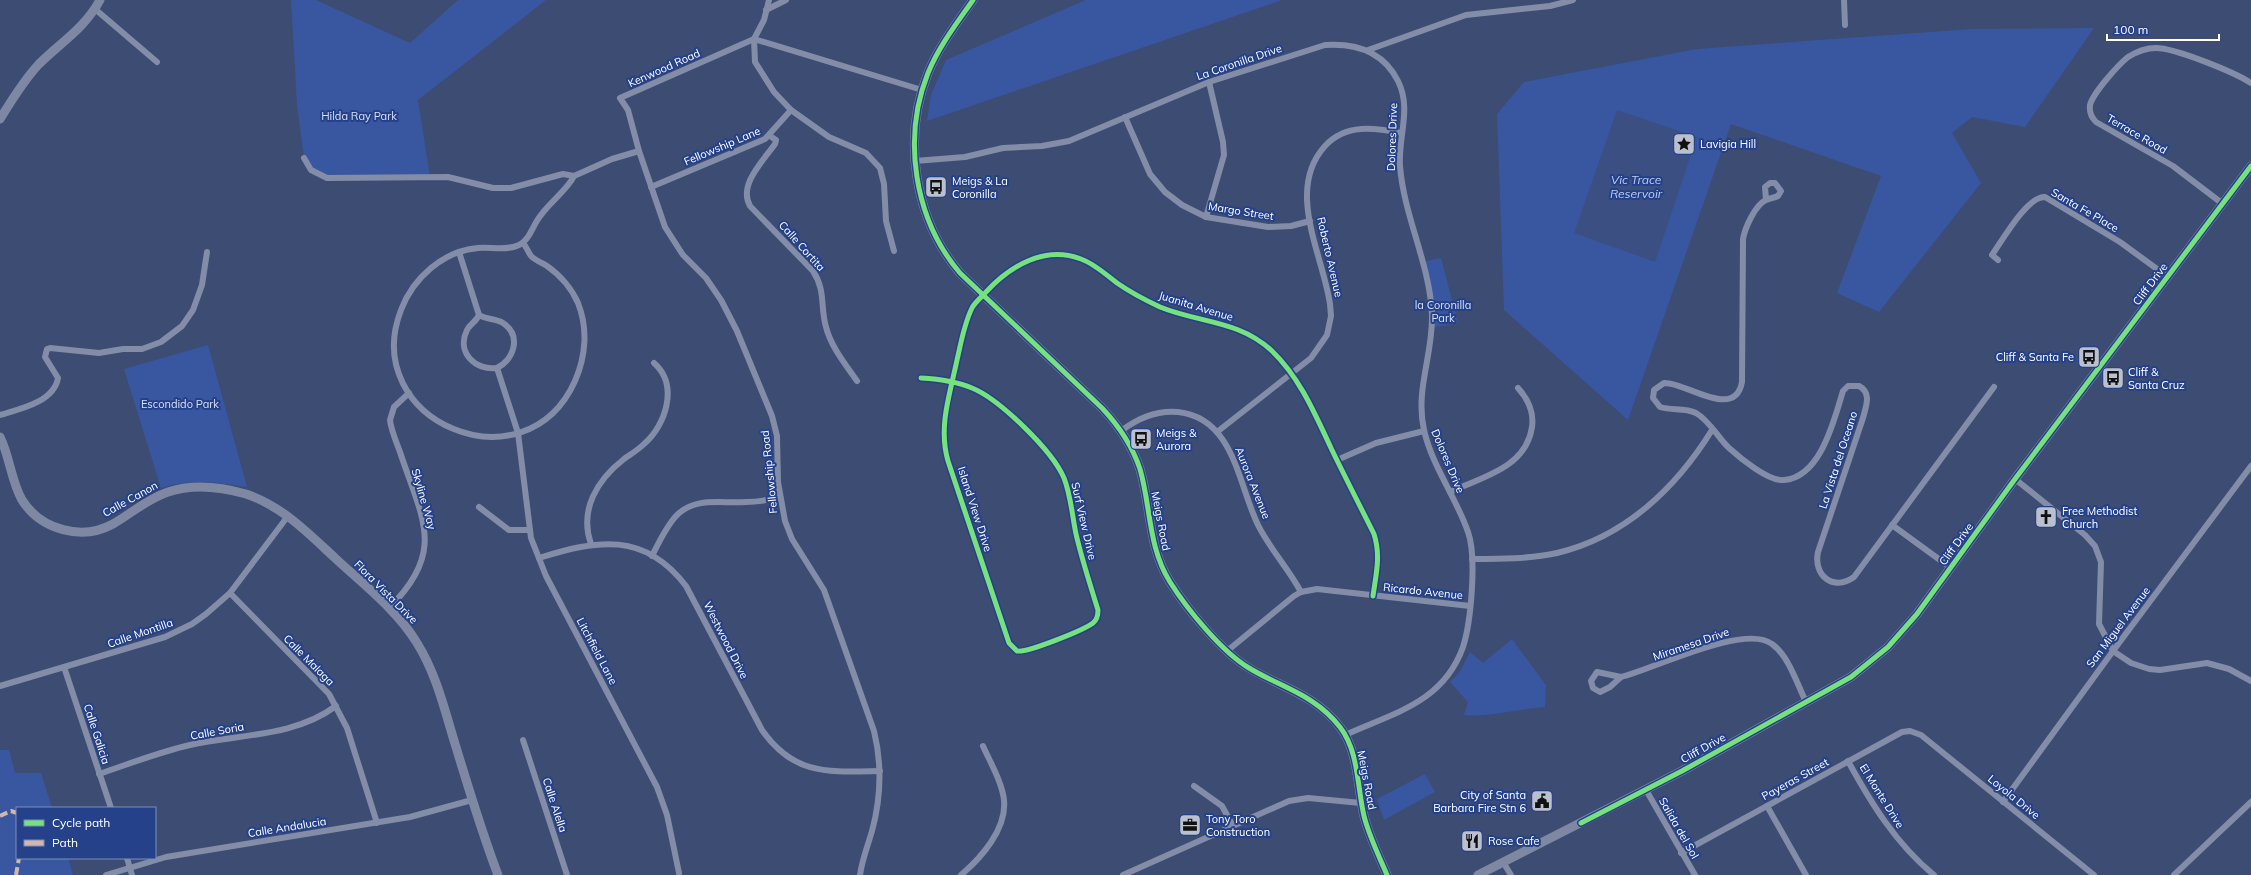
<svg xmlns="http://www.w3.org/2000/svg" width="2251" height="875" font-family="Mulish,sans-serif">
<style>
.green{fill:#3957a0}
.water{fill:#3b4f83}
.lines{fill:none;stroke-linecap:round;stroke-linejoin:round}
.street{stroke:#838da8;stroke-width:6}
.secondary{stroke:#7f88a3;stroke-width:9}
.quiet{stroke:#d1b7ad;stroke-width:4;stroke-dasharray:8 4;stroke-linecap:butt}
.cycleway-casing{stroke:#25418a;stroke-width:8}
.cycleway{stroke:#77e17e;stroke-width:5}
.labels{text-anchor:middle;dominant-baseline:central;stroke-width:4;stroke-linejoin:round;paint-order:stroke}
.street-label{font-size:11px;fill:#fff;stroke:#25418a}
.park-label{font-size:11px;fill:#d6e0f8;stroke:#25418a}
.poi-label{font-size:11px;fill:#fff;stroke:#25418a;text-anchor:start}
.water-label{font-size:12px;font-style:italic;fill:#becdf1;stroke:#25418a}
</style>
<rect width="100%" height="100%" fill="#3c4c73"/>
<!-- green -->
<g class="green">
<polygon points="291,0 316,0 410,43 458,0 546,0 418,100 430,177 318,175 304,158 297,105"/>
<polygon points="1086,0 1282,0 927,121 931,95 946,60"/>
<polygon points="2094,28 2025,127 1972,117 1952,133 1981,183 1879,312 1837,293 1881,176 1731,124 1628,420 1504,310 1497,114 1524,82 1697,49 1972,29"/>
<polygon points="1441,258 1458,323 1431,328 1432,314 1422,262"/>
<path d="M208 345 247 487C217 482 190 479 161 488L124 369Z"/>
<path d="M1512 639 1546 685 1545 707C1517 709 1491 717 1464 715L1468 702 1450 682 1459 673 1470 652 1483 663Z"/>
<polygon points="0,750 9,750 15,773 41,773 52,808 17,808 17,858 68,858 73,875 0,875"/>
<polygon points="1425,774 1435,792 1384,820 1377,799"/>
</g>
<!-- water -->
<polygon class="water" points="1617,110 1697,137 1655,262 1574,233"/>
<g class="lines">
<!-- street -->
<g class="street">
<polyline points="769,0 764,20 754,39 755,62 774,92 791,110 829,137 866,153 880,168 884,184 886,221 894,251"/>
<polyline points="1844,0 1845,25"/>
<polyline points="95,9 157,62"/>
<polyline points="766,10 786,0"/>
<polyline points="1368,50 1466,15 1550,6 1573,0"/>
<polyline points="1125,117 1150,174 1165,192 1182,205 1206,217 1268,227 1291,226 1310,221"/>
<path d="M770 136 776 140 775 144C763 161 738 185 750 206L813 271C826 291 820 306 826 327 831 347 846 365 857 381"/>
<polyline points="304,158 311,170 327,178 448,177 493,188 511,188 563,174 574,176 612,159 639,151"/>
<path d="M915 161 965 157 1003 148 1042 146 1069 141 1209 82 1325 45C1356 43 1383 51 1398 81 1412 109 1398 136 1400 166 1404 217 1430 264 1432 315 1433 355 1415 390 1424 430 1432 466 1456 497 1468 532 1477 557 1471 622 1463 647 1443 703 1393 713 1345 735"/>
<polyline points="651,187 765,139 791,110"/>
<path d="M1766 200 1765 187 1770 183H1775L1781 191 1778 196C1774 198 1770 198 1766 200 1755 205 1745 228 1743 239L1742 382C1735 421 1686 382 1664 383L1654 390 1653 398 1660 407C1672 411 1684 407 1696 413 1710 421 1718 438 1729 448 1740 458 1769 482 1784 480 1821 477 1834 420 1843 391L1848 386H1859C1872 393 1866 406 1863 418L1818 552C1813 575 1833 592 1854 577L1994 387"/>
<path d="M2223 204 2173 166 2096 122C2091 117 2089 112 2090 105 2093 93 2118 65 2128 57 2136 52 2146 48 2156 48 2175 48 2234 72 2251 83"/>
<polyline points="1206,217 1224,155 1223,142 1209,82"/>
<path d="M523 243C527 247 528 253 532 257 537 261 542 263 547 266 560 275 572 289 578 303 588 328 586 356 575 381 525 492 358 421 401 310 413 278 443 251 478 248 491 247 507 251 519 245 530 240 533 224 541 215 550 202 568 189 574 176"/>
<path d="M459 252 479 315C476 322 470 324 467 330 456 352 475 371 497 368L518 433 531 538 546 576 657 787 667 815 679 873"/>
<path d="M1998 260 1992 255C2002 241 2027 196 2045 197L2120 242 2168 277"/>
<path d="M479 315C487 320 495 318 503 323 522 336 514 359 497 368"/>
<path d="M921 378C938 379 956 381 972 388 999 399 1052 450 1064 478 1071 496 1072 515 1076 534 1082 560 1090 584 1098 610 1098 615 1097 620 1093 623 1084 630 1027 653 1017 651L1009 643 948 461C938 427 950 394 957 360 961 343 964 324 972 308 975 302 982 297 986 292 1010 266 1045 245 1081 259 1095 264 1105 274 1117 283 1130 292 1145 300 1160 307 1199 323 1239 320 1272 351 1300 378 1315 414 1331 448 1345 477 1360 506 1374 534 1381 556 1376 574 1373 596"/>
<path d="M0 415C20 409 54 402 58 378L45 357 47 349 50 348 99 353 123 349H142L161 342 182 326 193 310 202 285 207 252"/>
<path d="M1121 431C1138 418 1157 410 1178 412 1234 418 1238 484 1258 525 1270 549 1288 568 1301 592"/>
<path d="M1217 432 1311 358 1327 335 1331 316 1330 304C1323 255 1285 190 1325 146 1346 123 1375 128 1402 133"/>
<polyline points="1337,460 1376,443 1424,431"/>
<polyline points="2015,479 2085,535 2095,546 2101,562 2099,624 2113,651 2131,663 2149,669 2160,670 2207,663 2229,669 2251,681"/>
<path d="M1450 492C1482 477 1526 468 1532 427 1534 413 1528 399 1518 388"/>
<polyline points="479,507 509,530 530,530"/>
<polyline points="1892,525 1951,568"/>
<path d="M591 544C579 510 597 480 624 459 631 454 638 450 644 444 666 425 679 385 654 363"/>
<path d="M652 556C659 542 666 527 676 516 695 496 722 504 746 502 758 502 769 500 780 497"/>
<path d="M539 558C597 540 644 531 686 586L762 730C794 776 829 772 880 771"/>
<path d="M1472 559C1500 559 1529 559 1557 553 1625 537 1676 488 1712 430"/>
<polyline points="230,593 329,694 347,728 377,823"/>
<path d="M389 608C447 551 422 519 400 452 396 441 391 430 390 420L394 407 409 393"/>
<polyline points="1227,651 1294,596 1301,592 1317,589 1470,606"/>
<polyline points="64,667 111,808"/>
<polygon points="1597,672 1621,677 1610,687 1600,692 1593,688 1591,681"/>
<path d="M1621 677C1654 669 1745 623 1772 644 1789 656 1797 684 1806 702"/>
<polyline points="0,686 165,637 192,624 206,614 230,593 288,516"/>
<polyline points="523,740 567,875"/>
<path d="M1848 761C1871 803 1896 844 1934 875"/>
<path d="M99 774C129 764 159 752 190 745 240 734 294 737 336 706"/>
<polyline points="1194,786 1222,806 1233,826"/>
<polyline points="1646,790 1695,875"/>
<polyline points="2003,802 2113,651 2251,466"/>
<polyline points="1767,806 1806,875"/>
<polyline points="1681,853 1902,732 1910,731 1921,735 2094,875"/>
<polyline points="127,858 132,875"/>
<polyline points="1503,862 1511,875"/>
<polyline points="106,875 166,857 410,817 472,800"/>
<path d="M860 875C862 860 868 845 872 831 881 798 882 764 874 731L824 590 792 539 785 521 778 482 777 436 772 416 737 331 721 300 706 278 683 255 665 227 639 151 628 110 620 98 754 39 922 90"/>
<path d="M961 875C981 858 1007 829 1004 800 1002 782 990 762 983 746"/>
<polyline points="1123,875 1289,801 1308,798 1361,803"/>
<polyline points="2174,875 2251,802"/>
</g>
<!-- secondary -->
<g class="secondary">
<path d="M973 0C957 23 939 46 928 73 902 138 914 219 960 273L1102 408C1119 426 1132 445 1140 469 1151 507 1148 547 1170 582 1187 609 1222 652 1249 668 1282 688 1314 694 1340 727 1359 752 1357 786 1364 816 1369 836 1379 856 1387 875"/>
<path d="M0 119C12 100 23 81 39 64 60 43 85 28 100 0"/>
<path d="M0 437C10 457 11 481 22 500 41 530 82 541 113 524 132 513 147 499 168 492 192 484 221 487 246 494 282 506 308 533 335 558 364 585 397 610 417 643 437 675 445 712 456 747 469 790 482 833 498 875"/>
<polyline points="1478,875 1682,771 1851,677 1888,647 1917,614 2015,479 2251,166"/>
</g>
<!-- quiet -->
<g class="quiet">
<polyline points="0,816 11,811 17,813"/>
<polyline points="16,875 19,858"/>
</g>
<!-- cycleway casing -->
<g class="cycleway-casing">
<g id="cycleway">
<path d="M973 0C957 23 939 46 928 73 902 138 914 219 960 273L1102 408C1119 426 1132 445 1140 469 1151 507 1148 547 1170 582 1187 609 1222 652 1249 668 1282 688 1314 694 1340 727 1359 752 1357 786 1364 816 1369 836 1379 856 1387 875"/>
<path d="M921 378C938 379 956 381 972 388 999 399 1052 450 1064 478 1071 496 1072 515 1076 534 1082 560 1090 584 1098 610 1098 615 1097 620 1093 623 1084 630 1027 653 1017 651L1009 643 948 461C938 427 950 394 957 360 961 343 964 324 972 308 975 302 982 297 986 292 1010 266 1045 245 1081 259 1095 264 1105 274 1117 283 1130 292 1145 300 1160 307 1199 323 1239 320 1272 351 1300 378 1315 414 1331 448 1345 477 1360 506 1374 534 1381 556 1376 574 1373 596"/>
<polyline points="1581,823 1682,771 1851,677 1888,647 1917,614 2015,479 2251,166"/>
</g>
</g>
<!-- cycleway -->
<use href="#cycleway" class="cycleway"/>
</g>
<!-- icons -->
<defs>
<g id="sight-square" transform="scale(1.15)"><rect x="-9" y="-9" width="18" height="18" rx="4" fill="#bbc0ce" stroke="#25418a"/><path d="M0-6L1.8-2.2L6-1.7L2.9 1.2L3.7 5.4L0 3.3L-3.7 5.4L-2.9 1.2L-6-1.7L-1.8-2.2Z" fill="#111"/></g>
<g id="bus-square" transform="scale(1.15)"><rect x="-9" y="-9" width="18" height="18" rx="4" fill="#bbc0ce" stroke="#25418a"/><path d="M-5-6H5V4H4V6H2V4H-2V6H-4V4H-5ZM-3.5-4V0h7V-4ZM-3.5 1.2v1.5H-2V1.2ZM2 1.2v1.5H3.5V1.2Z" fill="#111"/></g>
<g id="church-square" transform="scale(1.15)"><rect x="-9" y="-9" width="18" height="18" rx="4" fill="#bbc0ce" stroke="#25418a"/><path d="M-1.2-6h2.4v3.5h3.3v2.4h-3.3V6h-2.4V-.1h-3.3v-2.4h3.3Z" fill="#111"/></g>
<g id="civic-square" transform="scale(1.15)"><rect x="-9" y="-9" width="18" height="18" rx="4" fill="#bbc0ce" stroke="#25418a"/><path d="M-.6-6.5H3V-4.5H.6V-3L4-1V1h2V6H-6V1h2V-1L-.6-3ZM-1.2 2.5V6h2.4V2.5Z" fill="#111"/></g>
<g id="office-square" transform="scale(1.15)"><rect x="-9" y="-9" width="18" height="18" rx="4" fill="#bbc0ce" stroke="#25418a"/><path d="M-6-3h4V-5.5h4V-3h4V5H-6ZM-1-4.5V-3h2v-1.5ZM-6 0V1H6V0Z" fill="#111"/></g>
<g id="restaurant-square" transform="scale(1.15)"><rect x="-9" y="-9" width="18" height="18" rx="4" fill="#bbc0ce" stroke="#25418a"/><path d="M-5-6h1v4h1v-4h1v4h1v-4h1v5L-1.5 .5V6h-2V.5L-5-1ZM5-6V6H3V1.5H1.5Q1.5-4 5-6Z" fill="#111"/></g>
</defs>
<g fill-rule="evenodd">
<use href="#sight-square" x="1684" y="144"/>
<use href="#bus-square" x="936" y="187"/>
<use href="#bus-square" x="2089" y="357"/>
<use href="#bus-square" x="2113" y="378"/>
<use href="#bus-square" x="1141" y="439"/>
<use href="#church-square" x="2046" y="517"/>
<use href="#civic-square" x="1542" y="801"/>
<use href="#office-square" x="1190" y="825"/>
<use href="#restaurant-square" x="1472" y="841"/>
</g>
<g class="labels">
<!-- street labels -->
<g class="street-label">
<text transform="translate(1239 62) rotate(-19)">La Coronilla Drive</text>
<text transform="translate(664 68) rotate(-24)">Kenwood Road</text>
<text transform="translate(2137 134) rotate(30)">Terrace Road</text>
<text transform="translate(1392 137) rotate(-88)">Dolores Drive</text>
<text transform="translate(722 146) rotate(-23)">Fellowship Lane</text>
<text transform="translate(2085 210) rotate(30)">Santa Fe Place</text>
<text transform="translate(1241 211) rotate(9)">Margo Street</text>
<text transform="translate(802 246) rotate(48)">Calle Cortita</text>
<text transform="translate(1330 257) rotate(77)">Roberto Avenue</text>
<text transform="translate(2150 284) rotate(-53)">Cliff Drive</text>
<text transform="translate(1196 306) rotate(17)">Juanita Avenue</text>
<text transform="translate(1838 460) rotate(-72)">La Vista del Oceano</text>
<text transform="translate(1448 461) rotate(67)">Dolores Drive</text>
<text transform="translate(769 472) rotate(-96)">Fellowship Road</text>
<text transform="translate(1253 483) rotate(68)">Aurora Avenue</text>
<text transform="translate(130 499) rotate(-29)">Calle Canon</text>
<text transform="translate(424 499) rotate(74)">Skyline Way</text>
<text transform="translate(975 509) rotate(72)">Island View Drive</text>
<text transform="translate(1084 521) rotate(77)">Surf View Drive</text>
<text transform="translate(1161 521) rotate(79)">Meigs Road</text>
<text transform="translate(1956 544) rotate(-54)">Cliff Drive</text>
<text transform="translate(1423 591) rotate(6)">Ricardo Avenue</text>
<text transform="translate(386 592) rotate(45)">Flora Vista Drive</text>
<text transform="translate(2118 627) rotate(-53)">San Miguel Avenue</text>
<text transform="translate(140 633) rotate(-19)">Calle Montilla</text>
<text transform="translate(726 640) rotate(63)">Westwood Drive</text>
<text transform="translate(1691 644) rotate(-19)">Miramesa Drive</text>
<text transform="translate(597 651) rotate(62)">Litchfield Lane</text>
<text transform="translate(309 660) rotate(45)">Calle Malaga</text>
<text transform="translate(217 731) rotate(-10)">Calle Soria</text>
<text transform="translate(97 734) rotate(72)">Calle Galicia</text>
<text transform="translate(1703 748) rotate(-29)">Cliff Drive</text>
<text transform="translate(1795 779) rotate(-29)">Payeras Street</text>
<text transform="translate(1367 780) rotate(79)">Meigs Road</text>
<text transform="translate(1882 796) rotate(58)">El Monte Drive</text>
<text transform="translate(2014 797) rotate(39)">Loyola Drive</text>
<text transform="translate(555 805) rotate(72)">Calle Alella</text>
<text transform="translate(287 827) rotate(-9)">Calle Andalucia</text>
<text transform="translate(1679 828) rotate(60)">Salida del Sol</text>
</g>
<!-- park labels -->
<g class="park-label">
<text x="359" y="116">Hilda Ray Park</text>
<text x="1443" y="305">la Coronilla<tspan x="1443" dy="13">Park</tspan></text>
<text x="180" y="404">Escondido Park</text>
</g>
<!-- poi labels -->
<g class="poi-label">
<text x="1700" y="144">Lavigia Hill</text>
<text x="952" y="181">Meigs &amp; La<tspan x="952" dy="13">Coronilla</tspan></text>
<text x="2074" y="357" text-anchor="end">Cliff &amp; Santa Fe</text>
<text x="2128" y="372">Cliff &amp;<tspan x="2128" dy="13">Santa Cruz</tspan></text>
<text x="1156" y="433">Meigs &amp;<tspan x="1156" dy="13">Aurora</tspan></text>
<text x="2062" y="511">Free Methodist<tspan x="2062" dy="13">Church</tspan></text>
<text x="1526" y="795" text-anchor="end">City of Santa<tspan x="1526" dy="13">Barbara Fire Stn 6</tspan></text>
<text x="1206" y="819">Tony Toro<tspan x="1206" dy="13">Construction</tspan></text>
<text x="1488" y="841">Rose Cafe</text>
</g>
<!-- water labels -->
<g class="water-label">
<text x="1636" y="179">Vic Trace<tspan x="1636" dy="14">Reservoir</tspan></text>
</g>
</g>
<!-- legend -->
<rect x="16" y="807" width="140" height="52" fill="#25418a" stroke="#7c8db9"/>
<rect x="24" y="820" width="20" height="6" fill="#77e17e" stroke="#7c8db9"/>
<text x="52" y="827" font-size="12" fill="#ffffff">Cycle path</text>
<rect x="24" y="840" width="20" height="6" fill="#d1b7ad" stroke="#7c8db9"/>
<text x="52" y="847" font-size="12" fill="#ffffff">Path</text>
<!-- scale -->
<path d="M2107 34v6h112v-6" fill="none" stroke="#ffffff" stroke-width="2"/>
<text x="2113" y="34" font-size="12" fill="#ffffff" stroke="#25418a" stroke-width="3" paint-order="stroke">100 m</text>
</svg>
